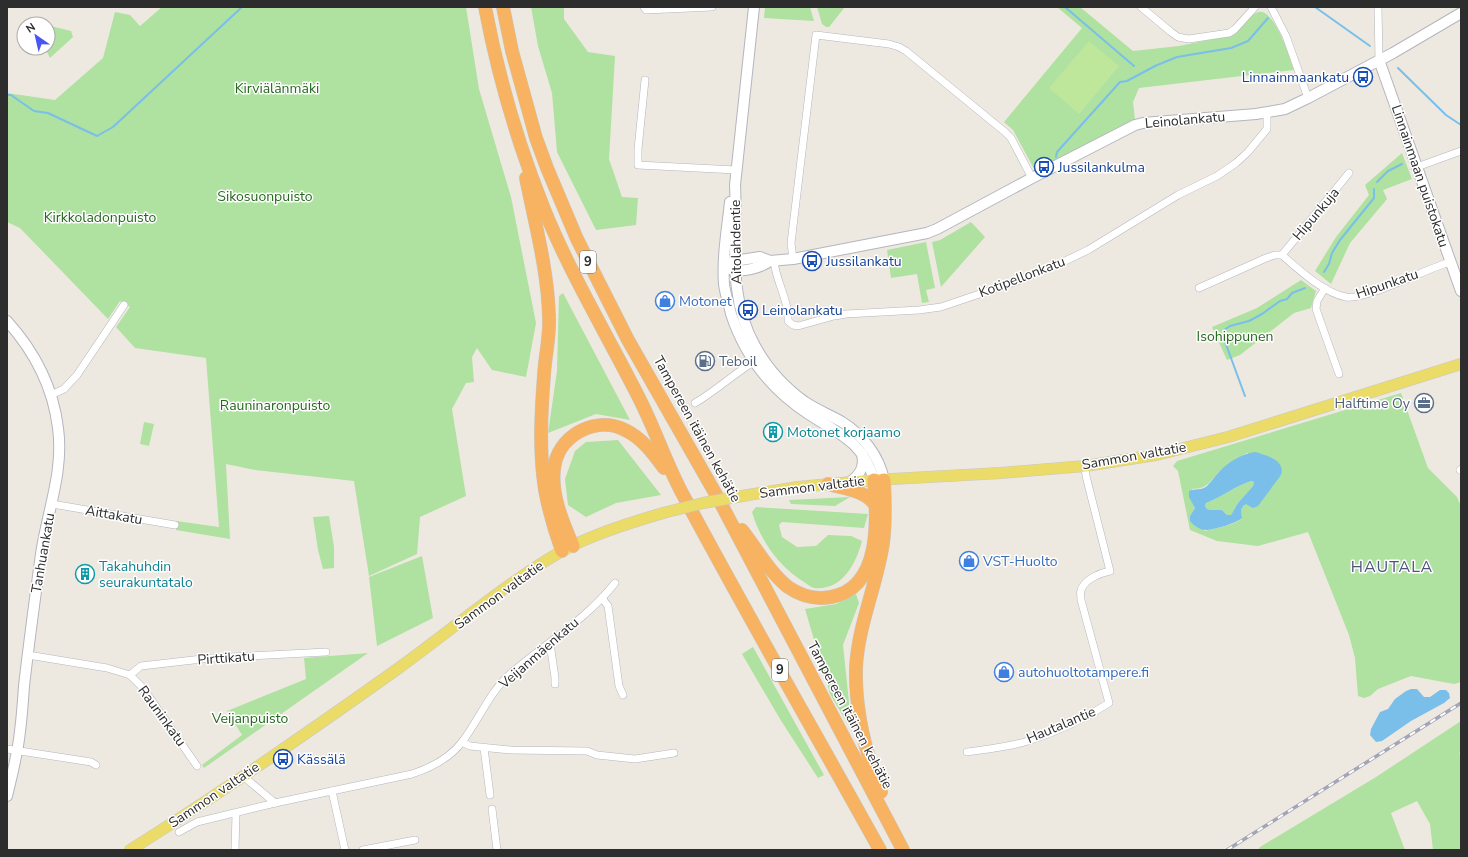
<svg xmlns="http://www.w3.org/2000/svg" width="1468" height="857" font-family="'Nunito Sans',sans-serif">
<style>
.green{fill:#afe1a0;fill-rule:evenodd}
.pitch{fill:#bfe79c}
.water{fill:#79bfea;fill-rule:evenodd}
.lines{fill:none;stroke-linecap:round;stroke-linejoin:round}
.stream{stroke:#79bfea;stroke-width:2}
.street-casing{stroke:#b4b5bf;stroke-width:8}
.secondary-casing{stroke:#b4b5bf;stroke-width:12}
.primary-casing{stroke:#c8c8c8;stroke-width:12}
.highway-casing{stroke:#c8c8c8;stroke-width:14}
.street{stroke:#fff;stroke-width:7}
.secondary{stroke:#fff;stroke-width:10}
.primary{stroke:#ebdb68;stroke-width:11}
.highway{stroke:#f7b362;stroke-width:13}
.rail-casing{stroke:#a3a4b6;stroke-width:3.5}
.rail{stroke:#fff;stroke-width:2;stroke-dasharray:6;stroke-linecap:butt}
.primary-bridge-casing{stroke:#c8c8c8;stroke-width:12;stroke-linecap:butt}
.primary-bridge{stroke:#ebdb68;stroke-width:11}
.labels{text-anchor:middle;dominant-baseline:central;stroke-width:3;stroke-linejoin:round;paint-order:stroke}
.shield{fill:#fff;stroke:#6c6c6c;stroke-width:1}
.shield-label{font-size:13px;font-weight:bold;fill:#2d2d2d}
.transit-label{font-size:14px;fill:#164399;stroke:#fff;text-anchor:start}
.park-label{font-size:14px;fill:#26681f;stroke:#fff}
.street-label{font-size:14px;fill:#2d2d2d;stroke:#fff}
.shop-label{font-size:14px;fill:#366cbe;stroke:#fff;text-anchor:start}
.service-label{font-size:14px;fill:#4e5e75;stroke:#fff;text-anchor:start}
.culture-label{font-size:14px;fill:#0d838f;stroke:#fff;text-anchor:start}
.quarter-label{font-size:16px;letter-spacing:1px;fill:#4f527c;stroke:#fff}
</style>
<rect width="100%" height="100%" fill="#eee9e0"/>
<!-- green -->
<g class="green">
<polygon points="162,7 466,7 479,89 511,197 536,323 526,377 492,370 477,348 472,357 474,382 466,383 452,409 466,496 420,517 417,554 369,576 354,481 255,470 226,464 230,539 176,530 176,521 219,527 206,358 135,348 116,327 130,307 120,301 108,319 20,228 7,222 7,93 55,100 103,58 115,12 130,15 140,26"/>
<polygon points="531,7 564,7 564,19 588,52 615,56 609,159 622,197 638,198 636,225 596,230 557,152 552,93 538,46"/>
<polygon points="765,7 810,7 814,21 764,18"/>
<polygon points="817,7 845,7 829,27 826,27 822,24"/>
<path d="M1057 7H1080L1133 51 1179 46 1233 35C1241 30 1250 15 1258 12 1274 7 1290 58 1294 70L1139 88 1133 102 1135 120 1129 122 1060 158 1036 168 1033 167 1013 130 1004 122 1082 28Z"/>
<polygon points="51,26 71,31 73,37 50,58 47,52"/>
<polygon points="1402,153 1412,179 1383,190 1387,199 1350,243 1331,284 1315,271 1336,237 1369,195 1365,185"/>
<polygon points="971,222 985,237 941,287 932,242 940,240"/>
<polygon points="926,242 935,288 926,290 929,302 922,303 917,274 891,278 887,250"/>
<polygon points="1301,280 1316,291 1311,308 1294,313 1240,355 1227,360 1212,327 1257,308"/>
<polygon points="563,293 630,420 596,414 548,433 557,371 559,296"/>
<path d="M1401 393 1428 468 1457 497 1461 506V682L1454 684 1411 676 1378 689 1370 696 1364 698 1358 696 1355 658 1349 635 1308 532 1258 546 1217 541 1190 530 1178 471 1173 466 1177 461ZM1247 453 1281 475 1243 506 1241 510 1242 518C1236 525 1215 528 1205 531L1190 516 1195 508 1192 489C1210 489 1211 478 1222 469 1230 463 1238 458 1247 453Z"/>
<polygon points="144,422 154,424 149,446 140,444"/>
<polygon points="618,440 661,495 616,503 586,517 568,505 565,479 575,451 586,442"/>
<path d="M1251 481 1254 482 1253 486 1238 503 1231 515H1227L1222 510H1211L1207 509 1205 506 1206 503C1222 497 1235 486 1251 481Z"/>
<polygon points="850,497 835,506 791,504 789,500"/>
<path d="M756 507 868 514 864 528 782 522 779 525 782 537 797 547 816 546 828 535 851 536 862 541C856 564 842 591 814 588 811 587 807 584 804 582 779 567 760 540 752 512Z"/>
<polygon points="329,516 334,547 334,568 323,569 318,550 313,517"/>
<polygon points="422,556 433,618 377,646 369,577"/>
<polygon points="856,594 859,603 843,645 852,731 830,694 805,609 836,604"/>
<polygon points="753,647 824,775 818,778 780,719 742,654"/>
<polygon points="368,653 204,768 202,765 242,735 227,711 306,679 304,658"/>
<polygon points="1461,721 1461,752 1459,753 1461,757 1461,850 1433,850 1430,824 1417,801 1391,813 1405,850 1258,850 1260,847 1376,777"/>
</g>
<!-- pitch -->
<polygon class="pitch" points="1089,41 1119,66 1079,114 1049,88"/>
<!-- water -->
<g class="water">
<path d="M1255 452C1265 455 1286 460 1281 475L1258 506 1253 508 1246 504 1243 506 1241 510 1242 518C1237 523 1213 530 1206 530 1200 530 1193 525 1190 521V516L1195 508 1189 497V491C1195 488 1201 491 1207 486 1211 482 1215 476 1219 472 1228 462 1242 454 1255 452ZM1251 481 1254 482 1253 486 1238 503 1231 515H1227L1222 510H1211L1207 509 1205 506 1206 503C1222 497 1235 486 1251 481Z"/>
<polygon points="1411,689 1417,689 1424,697 1430,697 1440,690 1446,690 1449,693 1450,698 1444,703 1411,721 1382,741 1376,742 1370,735 1371,729 1380,712 1388,709 1395,699 1406,691"/>
</g>
<g class="lines">
<!-- stream -->
<g class="stream">
<polyline points="1065,7 1134,66"/>
<polyline points="1315,7 1370,46"/>
<polyline points="1398,68 1446,115 1461,125"/>
<polyline points="7,95 11,95 34,111 48,113 97,136 113,127 242,7"/>
<polyline points="1056,157 1057,152 1120,82 1127,81 1155,66 1177,57 1231,48 1248,41 1268,18"/>
<polyline points="1377,182 1388,171 1402,164"/>
<polyline points="1324,272 1329,264 1332,253 1340,240 1374,198 1374,189"/>
<polyline points="1245,396 1224,339 1224,330 1230,326 1249,321 1262,314 1280,301 1287,299 1292,293 1305,288"/>
</g>
<!-- street casing -->
<g class="street-casing">
<g id="street">
<polyline points="644,7 646,10 712,7"/>
<polyline points="1141,7 1171,32 1178,37 1183,38 1189,39 1229,33 1235,29 1255,7"/>
<polyline points="1271,7 1286,36 1308,98"/>
<polyline points="1378,7 1379,60"/>
<polyline points="645,80 638,149 638,165 736,170"/>
<polyline points="1417,167 1461,151"/>
<polyline points="1282,255 1349,173"/>
<polyline points="793,259 791,243 816,35 889,44 899,47 906,51 1005,132 1011,138 1032,178"/>
<path d="M774 261C776 282 789 300 788 321L793 325 798 326 834 316 846 314 919 310 941 307 1012 283 1061 263 1088 250 1178 195 1217 176 1236 163 1248 152 1267 129V113"/>
<path d="M1199 288 1266 258 1275 255H1282C1299 270 1324 293 1346 297 1364 301 1428 268 1450 262"/>
<polyline points="1325,288 1317,301 1316,309 1339,374"/>
<polyline points="51,395 64,389 77,375 124,305"/>
<path d="M695 403C717 390 736 372 758 359"/>
<polyline points="1460,470 1461,469"/>
<polyline points="52,504 175,525"/>
<polyline points="602,598 608,606 619,686 623,695"/>
<polyline points="550,643 555,678 555,684"/>
<polyline points="28,655 107,668 130,675 143,688 197,766"/>
<polyline points="130,675 141,666 211,658 326,652"/>
<polyline points="462,742 470,746 511,750 587,751 597,755 635,759 674,753"/>
<polyline points="484,748 490,795"/>
<polyline points="7,749 91,762 96,765"/>
<path d="M967 752C988 749 1009 747 1028 741 1057 732 1084 719 1109 703L1081 600C1081 597 1080 593 1081 590 1085 579 1100 573 1110 571L1086 476 1085 466"/>
<polyline points="243,776 275,803"/>
<polyline points="332,791 345,850"/>
<polyline points="492,809 497,850"/>
<path d="M179 832 197 822 275 803 412 774C430 768 450 758 462 742 479 720 489 693 509 675 544 644 586 620 615 583"/>
<polyline points="235,850 236,813"/>
<polyline points="363,850 415,840"/>
</g>
</g>
<!-- secondary casing -->
<g class="secondary-casing">
<g id="secondary">
<path d="M754 7 735 185C738 240 726 294 755 346 767 368 784 387 805 402 817 410 830 415 842 422 863 435 879 456 884 480"/>
<polyline points="1379,60 1461,291"/>
<path d="M730 202C727 230 722 257 724 284 725 294 729 304 731 314 745 357 773 391 810 415 841 435 863 442 874 480"/>
<polyline points="724,267 734,261 760,257 770,261 793,259 927,233 937,229 1032,178 1135,125 1143,123 1256,114 1285,109 1308,98 1393,53 1461,13"/>
<path d="M730 269C742 273 760 268 770 261"/>
<path d="M7 321C35 352 53 387 58 428 64 472 47 512 41 554 35 598 29 642 24 686 23 701 22 716 20 731 18 753 12 775 7 796"/>
<path d="M850 482C860 475 865 467 862 454"/>
</g>
</g>
<!-- primary casing -->
<g class="primary-casing">
<g id="primary">
<polyline points="748,495 798,487 874,480 1001,473 1085,466 1156,455 1228,437 1461,364"/>
<path d="M130 850C221 793 309 732 396 670 452 630 503 585 562 551 593 534 630 523 663 513"/>
</g>
</g>
<!-- highway casing -->
<g class="highway-casing">
<g id="highway">
<path d="M485 7C498 76 518 144 544 209 570 273 606 333 637 394 654 426 665 461 682 493 746 613 814 731 880 850"/>
<polyline points="503,7 512,51 536,138 547,168 577,239 628,340 718,498 903,850"/>
<path d="M526 178C535 224 548 270 549 318 550 337 545 356 544 375 541 413 539 452 545 490 549 511 555 532 562 551"/>
<path d="M828 484C845 489 866 490 876 506"/>
<path d="M742 530C756 548 770 573 788 587 801 596 815 600 831 597 882 588 877 519 874 480"/>
<path d="M573 546C562 521 549 490 555 463 562 433 598 416 625 430 642 438 653 453 664 468"/>
<path d="M881 792C865 752 855 712 856 668 858 625 877 585 883 543 886 522 885 501 884 480"/>
</g>
</g>
<!-- street -->
<use href="#street" class="street"/>
<!-- secondary -->
<use href="#secondary" class="secondary"/>
<!-- primary -->
<use href="#primary" class="primary"/>
<!-- highway -->
<use href="#highway" class="highway"/>
<!-- rail casing -->
<g class="rail-casing">
<polyline id="rail" points="1227,850 1461,703"/>
</g>
<!-- rail -->
<use href="#rail" class="rail"/>
<!-- primary-bridge casing -->
<g class="primary-bridge-casing">
<polyline id="primary-bridge" points="663,513 703,503 748,495"/>
</g>
<!-- primary-bridge -->
<use href="#primary-bridge" class="primary-bridge"/>
</g>
<!-- icons -->
<defs>
<g id="bus-ring" transform="scale(1)"><circle r="9.5" fill="#fff" stroke="#1a4fb4" stroke-width="1.5"/><path d="M-5-6H5V4H4V6H2V4H-2V6H-4V4H-5ZM-3.5-4V0h7V-4ZM-3.5 1.2v1.5H-2V1.2ZM2 1.2v1.5H3.5V1.2Z" fill="#1a4fb4"/></g>
<g id="shop-ring" transform="scale(1)"><circle r="9.5" fill="#fff" stroke="#3f7fe0" stroke-width="1.5"/><path d="M-5-2.5h2.3a2.7 3.5 0 0 1 5.4 0H5L5.5 6h-11ZM-1.5-2.5h3a1.5 2.3 0 0 0-3 0Z" fill="#3f7fe0"/></g>
<g id="fuel-ring" transform="scale(1)"><circle r="9.5" fill="#fff" stroke="#5c6f8a" stroke-width="1.5"/><path d="M-5.5-6h7V0h2V4h1.3V-2.5L3-4.5l.8-.8L6-3V5H2.5V1h-1V6h-7ZM-4.2-4.7v3.2H.2V-4.7Z" fill="#5c6f8a"/></g>
<g id="office-ring" transform="scale(1)"><circle r="9.5" fill="#fff" stroke="#5c6f8a" stroke-width="1.5"/><path d="M-6-3h4V-5.5h4V-3h4V5H-6ZM-1-4.5V-3h2v-1.5ZM-6 0V1H6V0Z" fill="#5c6f8a"/></g>
<g id="building-ring" transform="scale(1)"><circle r="9.5" fill="#fff" stroke="#0f9aa8" stroke-width="1.5"/><path d="M-4-6H4V6H1V3H-1V6H-4ZM-2.5-4.3h1.7v1.8h-1.7ZM.8-4.3h1.7v1.8H.8ZM-2.5-1h1.7V.8h-1.7ZM.8-1h1.7V.8H.8Z" fill="#0f9aa8"/></g>
</defs>
<g fill-rule="evenodd">
<use href="#bus-ring" x="1363" y="77"/>
<use href="#bus-ring" x="1044" y="167"/>
<use href="#bus-ring" x="812" y="261"/>
<use href="#shop-ring" x="665" y="301"/>
<use href="#bus-ring" x="748" y="310"/>
<use href="#fuel-ring" x="705" y="361"/>
<use href="#office-ring" x="1424" y="403"/>
<use href="#building-ring" x="773" y="432"/>
<use href="#shop-ring" x="969" y="561"/>
<use href="#building-ring" x="85" y="574"/>
<use href="#shop-ring" x="1004" y="672"/>
<use href="#bus-ring" x="283" y="759"/>
</g>
<g class="labels">
<!-- shield labels -->
<g class="shield">
<rect x="580" y="251" width="16" height="22" rx="3"/>
<rect x="772" y="659" width="16" height="22" rx="3"/>
</g>
<g class="shield-label">
<text x="588" y="262">9</text>
<text x="780" y="670">9</text>
</g>
<!-- transit labels -->
<g class="transit-label">
<text x="1349" y="77" text-anchor="end">Linnainmaankatu</text>
<text x="1058" y="167">Jussilankulma</text>
<text x="826" y="261">Jussilankatu</text>
<text x="762" y="310">Leinolankatu</text>
<text x="297" y="759">Kässälä</text>
</g>
<!-- park labels -->
<g class="park-label">
<text x="277" y="88">Kirviälänmäki</text>
<text x="265" y="196">Sikosuonpuisto</text>
<text x="100" y="217">Kirkkoladonpuisto</text>
<text x="1235" y="336">Isohippunen</text>
<text x="275" y="405">Rauninaronpuisto</text>
<text x="250" y="718">Veijanpuisto</text>
</g>
<!-- street labels -->
<g class="street-label">
<text transform="translate(1185 120) rotate(-5)">Leinolankatu</text>
<text transform="translate(1420 176) rotate(71)">Linnainmaan puistokatu</text>
<text transform="translate(1316 214) rotate(-50)">Hipunkuja</text>
<text transform="translate(736 242) rotate(-91)">Aitolahdentie</text>
<text transform="translate(1022 277) rotate(-21)">Kotipellonkatu</text>
<text transform="translate(1387 284) rotate(-19)">Hipunkatu</text>
<text transform="translate(697 429) rotate(61)">Tampereen itäinen kehätie</text>
<text transform="translate(1134 456) rotate(-10)">Sammon valtatie</text>
<text transform="translate(812 487) rotate(-7)">Sammon valtatie</text>
<text transform="translate(114 515) rotate(10)">Aittakatu</text>
<text transform="translate(43 553) rotate(-80)">Tanhuankatu</text>
<text transform="translate(499 595) rotate(-36)">Sammon valtatie</text>
<text transform="translate(539 653) rotate(-41)">Veijanmäenkatu</text>
<text transform="translate(226 658) rotate(-4)">Pirttikatu</text>
<text transform="translate(850 715) rotate(62)">Tampereen itäinen kehätie</text>
<text transform="translate(162 716) rotate(54)">Rauninkatu</text>
<text transform="translate(1061 725) rotate(-23)">Hautalantie</text>
<text transform="translate(214 795) rotate(-34)">Sammon valtatie</text>
</g>
<!-- shop labels -->
<g class="shop-label">
<text x="679" y="301">Motonet</text>
<text x="983" y="561">VST-Huolto</text>
<text x="1018" y="672">autohuoltotampere.fi</text>
</g>
<!-- service labels -->
<g class="service-label">
<text x="719" y="361">Teboil</text>
<text x="1410" y="403" text-anchor="end">Halftime Oy</text>
</g>
<!-- culture labels -->
<g class="culture-label">
<text x="787" y="432">Motonet korjaamo</text>
<text x="99" y="566">Takahuhdin<tspan x="99" dy="16">seurakuntatalo</tspan></text>
</g>
<!-- quarter labels -->
<g class="quarter-label">
<text x="1392" y="567">HAUTALA</text>
</g>
</g>
<!-- border -->
<rect width="1468" height="857" fill="none" stroke="#2d2d2d" stroke-width="16"/>
<!-- north arrow -->
<g transform="translate(36 36) rotate(326)"><circle r="19" fill="#ffffff" stroke="#ababab"/>
<path d="M0-3L7 15L0 10L-7 15Z" fill="#4956f2"/>
<text y="-6" font-size="11" font-weight="bold" text-anchor="middle" fill="#2d2d2d">N</text>
</g>
</svg>
